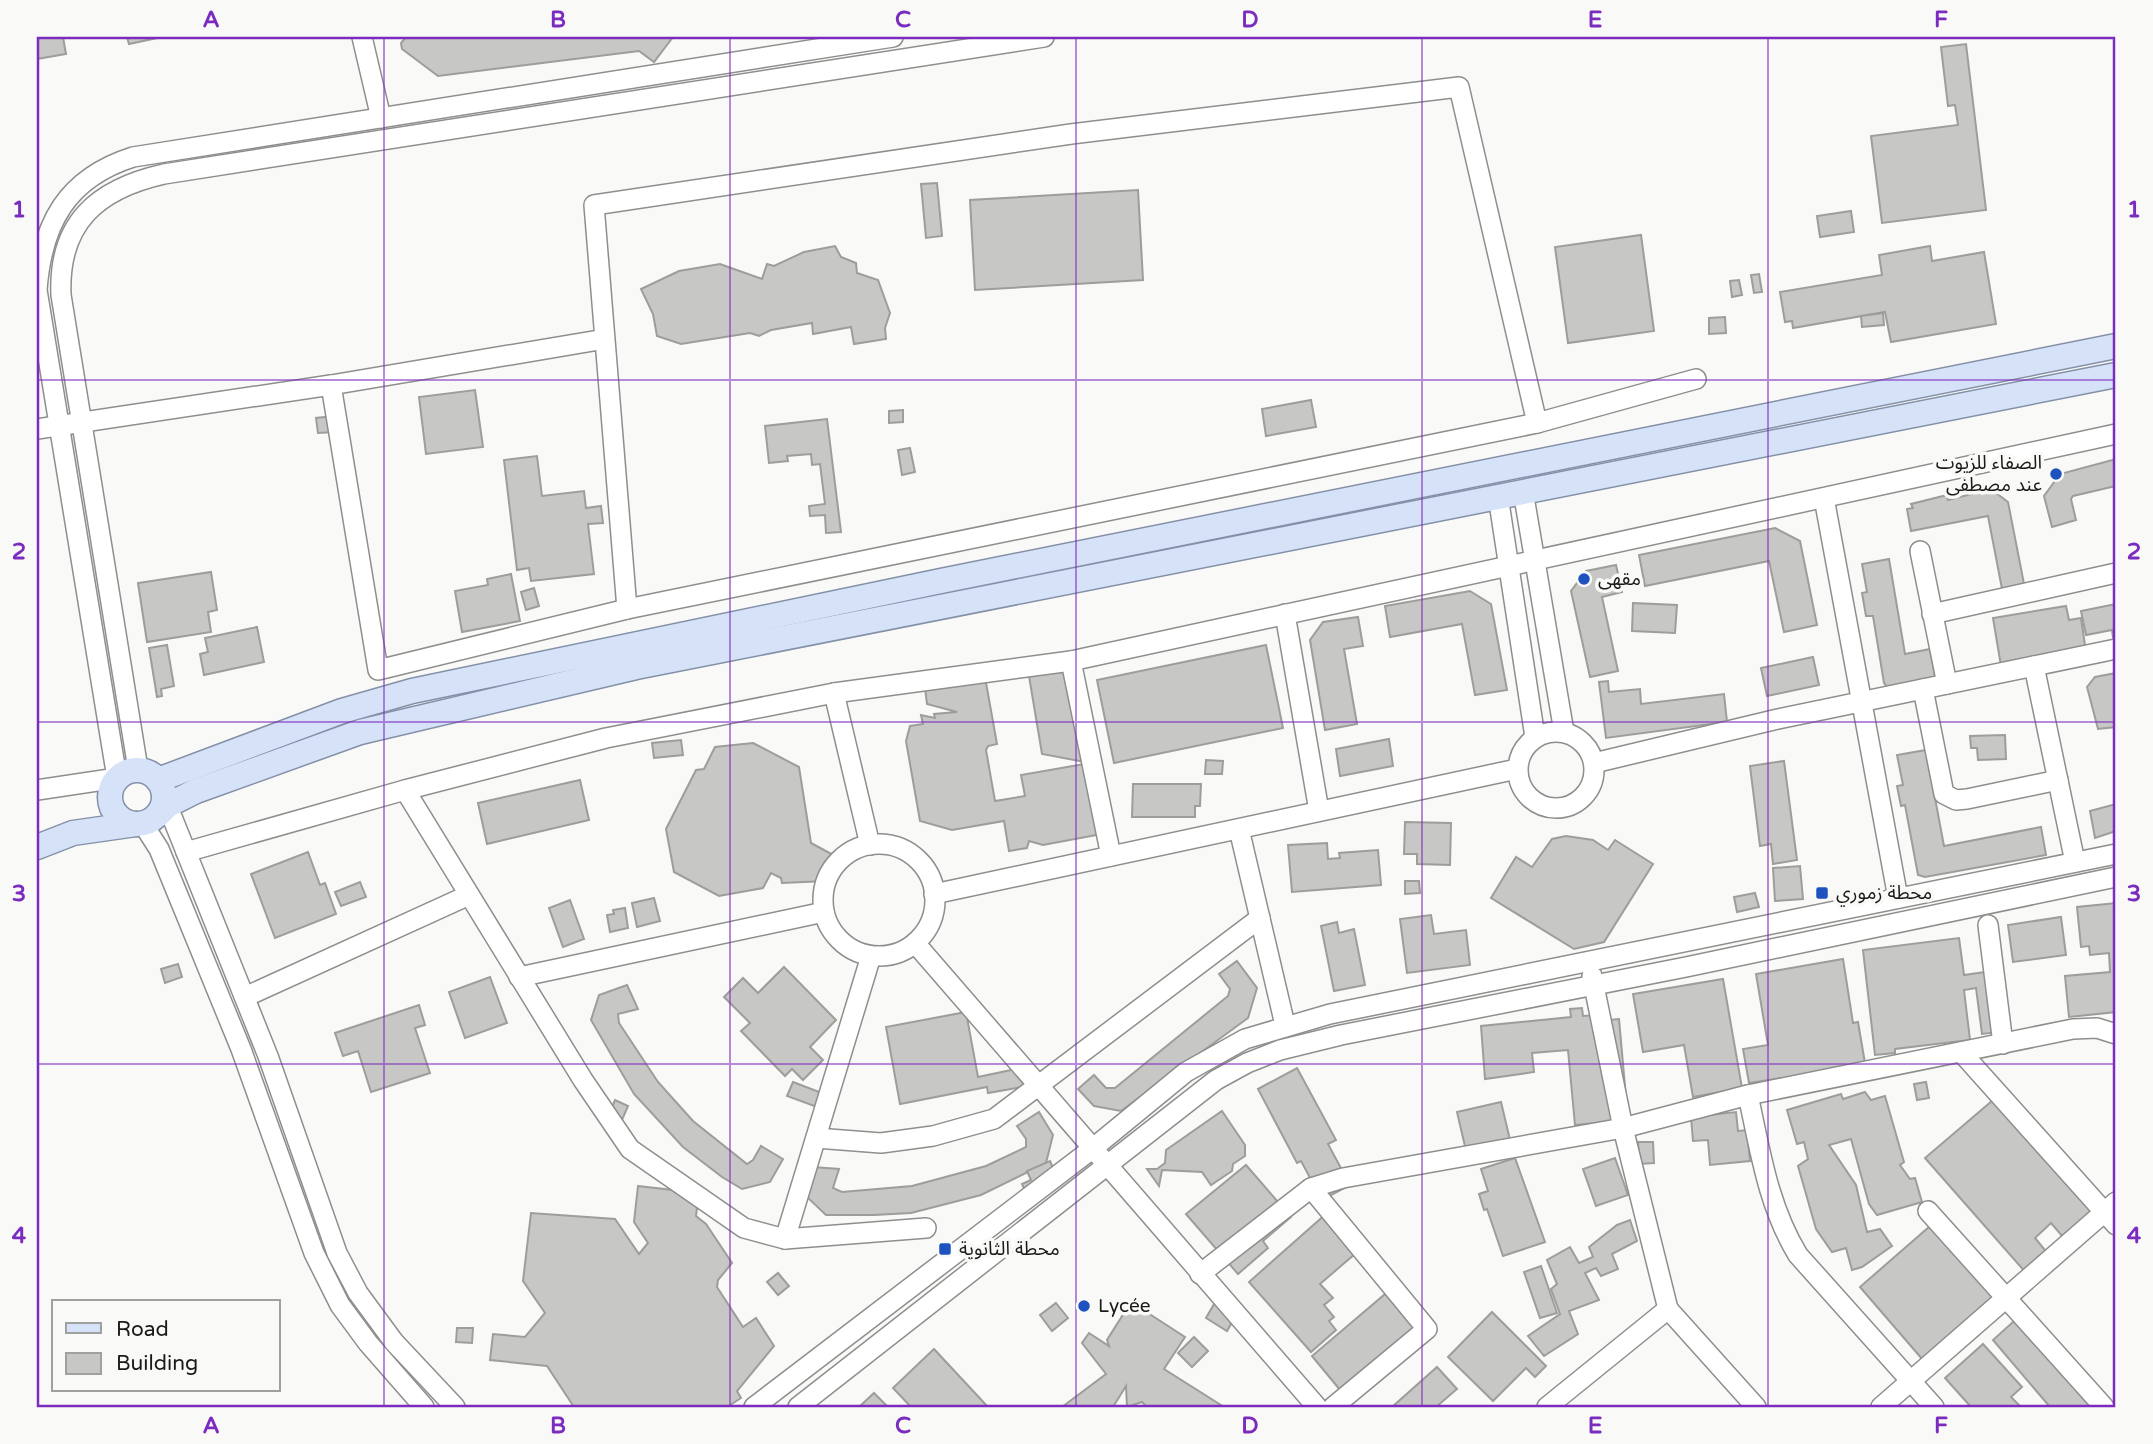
<svg xmlns="http://www.w3.org/2000/svg" width="2153" height="1444" font-family="'Varela Round','Noto Sans Arabic',sans-serif">
<style>
.building{fill:#c7c8c5;stroke:#9d9d9a;stroke-width:2}
.lines{fill:none;stroke-linecap:round;stroke-linejoin:round}
.minor-casing{stroke:#8e8f8c;stroke-width:22}
.major-casing{stroke:#8390a7;stroke-width:27}
.minor{stroke:#fff;stroke-width:19}
.major{stroke:#d6e2f8;stroke-width:24}
.grid{fill:none;stroke:#7b2cbf;stroke-width:2;stroke-opacity:0.55}
.poi-dot{fill:#1d52bf;stroke:#f9faf7;stroke-width:2.5}
.labels{text-anchor:middle;dominant-baseline:central;stroke-width:7;stroke-linejoin:round;paint-order:stroke}
.poi-label{font-size:19px;fill:#1a1a19;stroke:#f9faf7;text-anchor:start}
.neatline{fill:none;stroke:#7b2cbf;stroke-width:2.5}
.grid-label{font-size:23px;text-anchor:middle;font-weight:bold;fill:#7b2cbf}
</style>
<rect width="100%" height="100%" fill="#f9faf7"/>
<!-- building -->
<g class="building">
<polygon points="37,37 63,37 66,54 37,59"/>
<polygon points="127,37 162,37 129,44"/>
<polygon points="406,37 673,37 654,62 639,51 438,76 402,49 401,43"/>
<polygon points="1966,44 1986,210 1882,223 1871,136 1958,125 1955,105 1948,106 1941,47"/>
<polygon points="937,183 942,236 926,238 921,184"/>
<polygon points="1138,190 1143,280 975,290 970,200"/>
<polygon points="1851,211 1854,232 1820,237 1817,216"/>
<polygon points="1641,235 1654,331 1568,343 1555,247"/>
<polygon points="835,246 841,257 856,263 857,273 878,280 890,313 885,328 886,339 854,344 851,327 813,334 812,323 771,330 759,336 750,333 681,344 657,336 653,314 641,289 679,271 720,264 762,279 767,264 774,266 804,252"/>
<polygon points="1930,246 1932,261 1984,252 1996,324 1891,342 1885,312 1793,328 1792,321 1785,322 1780,292 1882,275 1879,255"/>
<polygon points="1759,274 1762,292 1754,293 1751,275"/>
<polygon points="1739,280 1742,295 1732,297 1730,281"/>
<polygon points="1883,313 1884,325 1862,327 1861,316"/>
<polygon points="1725,317 1726,333 1709,334 1709,318"/>
<polygon points="475,390 483,447 426,454 419,397"/>
<polygon points="1311,400 1316,427 1266,436 1262,409"/>
<polygon points="903,410 903,422 889,423 889,411"/>
<polygon points="334,416 335,432 318,433 316,418"/>
<polygon points="827,419 841,532 826,533 825,515 810,516 809,506 825,504 820,464 812,465 811,454 787,456 788,461 769,463 765,426"/>
<polygon points="910,448 915,472 902,475 898,450"/>
<polygon points="537,456 542,496 584,491 586,508 601,506 603,523 588,524 594,574 531,581 529,568 517,570 504,460"/>
<polygon points="2116,459 2116,486 2073,496 2071,499 2076,520 2052,527 2044,496 2060,474"/>
<polygon points="1991,489 2008,502 2025,589 2003,594 1988,516 1911,531 1907,509 1913,508 1911,504 1947,495 1948,500"/>
<polygon points="1775,528 1800,541 1817,625 1784,632 1769,561 1645,586 1639,555"/>
<polygon points="1889,559 1905,654 1930,649 1936,682 1890,690 1884,683 1873,616 1866,616 1862,593 1867,592 1862,564"/>
<polygon points="1616,565 1622,592 1602,597 1618,671 1590,677 1571,591 1586,571"/>
<polygon points="211,572 217,610 208,612 211,632 147,642 138,583"/>
<polygon points="511,574 520,621 462,632 455,591 488,585 487,579"/>
<polygon points="534,588 539,606 526,610 521,592"/>
<polygon points="1470,591 1491,604 1507,690 1475,695 1462,624 1390,637 1385,606"/>
<polygon points="1633,603 1677,605 1675,633 1632,631"/>
<polygon points="2116,604 2116,637 2113,637 2112,630 2086,635 2081,611"/>
<polygon points="2066,606 2069,620 2081,618 2086,652 2001,666 1993,618"/>
<polygon points="1358,617 1363,646 1344,649 1357,724 1325,730 1310,640 1323,622"/>
<polygon points="257,627 264,662 204,675 200,654 208,652 205,638"/>
<polygon points="167,645 174,686 161,689 162,696 157,697 149,648"/>
<polygon points="1266,645 1283,728 1114,763 1097,680"/>
<polygon points="1813,657 1819,685 1767,696 1761,668"/>
<polygon points="1073,663 1102,834 1043,845 1029,841 1027,848 1009,851 1004,821 952,830 920,821 906,741 910,726 923,724 921,715 935,718 934,714 957,712 927,704 925,688 985,677 997,744 988,746 986,750 995,801 1025,796 1021,775 1090,763 1042,754 1028,670"/>
<polygon points="2116,673 2116,727 2098,729 2087,687 2095,677"/>
<polygon points="1608,681 1609,692 1640,689 1641,704 1724,694 1727,722 1606,738 1599,682"/>
<polygon points="2005,735 2006,759 1978,760 1977,748 1971,748 1970,736"/>
<polygon points="1389,739 1393,766 1340,776 1336,749"/>
<polygon points="681,740 683,755 654,758 652,743"/>
<polygon points="753,743 799,767 811,843 837,857 827,881 782,883 781,878 771,873 763,888 719,896 674,872 666,829 696,770 704,769 715,747"/>
<polygon points="1926,750 1944,846 2041,827 2046,855 1925,877 1918,875 1905,805 1901,806 1897,786 1903,785 1897,755"/>
<polygon points="1206,760 1223,761 1222,774 1205,774"/>
<polygon points="1784,761 1797,860 1773,864 1771,844 1760,846 1750,766"/>
<polygon points="580,780 589,820 487,844 478,803"/>
<polygon points="1133,784 1201,784 1200,806 1195,806 1195,817 1132,817"/>
<polygon points="2116,804 2116,831 2095,838 2090,811"/>
<polygon points="1405,822 1451,823 1450,865 1417,864 1417,854 1404,854"/>
<polygon points="1566,836 1593,840 1608,850 1615,840 1653,864 1604,942 1574,949 1491,898 1516,857 1532,867 1552,839"/>
<polygon points="1327,843 1328,859 1340,858 1339,853 1378,850 1381,885 1292,892 1288,845"/>
<polygon points="308,852 320,885 325,883 336,914 275,938 251,874"/>
<polygon points="1800,866 1803,899 1775,901 1773,868"/>
<polygon points="1405,881 1419,881 1420,893 1405,894"/>
<polygon points="360,882 366,897 341,906 335,892"/>
<polygon points="1755,893 1759,907 1737,912 1734,897"/>
<polygon points="654,898 660,921 637,927 632,903"/>
<polygon points="570,900 584,939 563,947 549,908"/>
<polygon points="2116,903 2116,1012 2069,1017 2065,976 2110,972 2109,953 2090,955 2089,946 2081,947 2077,907"/>
<polygon points="625,908 628,928 610,932 607,915 614,914 613,910"/>
<polygon points="1431,915 1434,934 1466,930 1470,965 1407,973 1400,919"/>
<polygon points="2061,917 2066,955 2013,962 2008,925"/>
<polygon points="1337,922 1339,933 1354,929 1365,985 1334,991 1321,926"/>
<polygon points="1959,938 1964,975 1991,971 2008,1031 1982,1034 1976,988 1964,990 1970,1040 1895,1049 1895,1053 1875,1055 1863,950"/>
<polygon points="1843,959 1853,1023 1858,1022 1866,1069 1781,1083 1781,1078 1749,1083 1743,1049 1768,1045 1756,974"/>
<polygon points="1237,961 1257,988 1248,1018 1121,1111 1094,1106 1078,1089 1094,1075 1106,1088 1115,1088 1228,996 1230,989 1219,974"/>
<polygon points="178,964 182,977 165,983 161,969"/>
<polygon points="784,967 836,1020 810,1047 823,1060 803,1080 792,1069 785,1076 741,1031 750,1023 724,997 743,978 758,993"/>
<polygon points="490,977 507,1023 465,1038 449,992"/>
<polygon points="1723,979 1742,1088 1693,1097 1684,1045 1643,1052 1633,994"/>
<polygon points="627,985 638,1009 618,1014 619,1023 658,1082 693,1121 747,1164 753,1160 761,1146 783,1159 770,1182 742,1189 722,1177 683,1147 634,1094 591,1020 599,995"/>
<polygon points="419,1005 425,1025 415,1028 430,1073 371,1092 358,1051 343,1056 335,1033"/>
<polygon points="1582,1008 1583,1016 1597,1015 1597,1021 1619,1019 1628,1120 1575,1125 1568,1050 1532,1053 1534,1072 1485,1079 1481,1026 1571,1017 1570,1009"/>
<polygon points="966,1012 978,1077 1030,1066 1033,1085 988,1093 987,1087 900,1104 886,1027"/>
<polygon points="1297,1068 1336,1140 1328,1144 1350,1185 1322,1200 1301,1161 1297,1163 1258,1089"/>
<polygon points="793,1082 822,1093 817,1107 787,1096"/>
<polygon points="1926,1082 1929,1098 1917,1100 1914,1084"/>
<polygon points="1865,1092 1871,1100 1885,1096 1904,1162 1900,1165 1910,1179 1915,1178 1922,1202 1877,1215 1869,1204 1851,1139 1829,1145 1856,1185 1867,1232 1880,1229 1892,1246 1862,1267 1852,1270 1846,1248 1832,1252 1816,1229 1798,1166 1808,1159 1804,1142 1797,1144 1787,1110 1841,1094 1843,1099"/>
<polygon points="1999,1095 2099,1211 2069,1244 2051,1223 2035,1238 2049,1255 2027,1274 1925,1158"/>
<polygon points="615,1100 628,1106 622,1120 609,1114"/>
<polygon points="1501,1102 1511,1144 1467,1155 1457,1112"/>
<polygon points="1222,1111 1245,1145 1245,1156 1233,1164 1232,1171 1211,1185 1202,1172 1162,1170 1159,1186 1147,1169 1157,1169 1165,1163 1166,1150"/>
<polygon points="1039,1112 1053,1135 1046,1163 981,1195 911,1213 874,1215 826,1215 807,1197 813,1167 839,1169 833,1188 842,1192 912,1186 986,1166 1026,1147 1026,1139 1017,1126"/>
<polygon points="1736,1112 1738,1131 1747,1130 1750,1161 1710,1165 1708,1140 1693,1141 1691,1117"/>
<polygon points="1638,1142 1653,1142 1654,1163 1639,1164"/>
<polygon points="1515,1158 1545,1242 1503,1256 1487,1209 1484,1210 1479,1194 1488,1191 1481,1169"/>
<polygon points="1615,1158 1628,1195 1596,1206 1583,1169"/>
<polygon points="1050,1161 1057,1177 1028,1198 1022,1184 1031,1180 1027,1171"/>
<polygon points="1246,1165 1291,1217 1263,1241 1268,1248 1238,1274 1186,1214"/>
<polygon points="638,1186 699,1193 696,1216 706,1224 732,1263 718,1280 717,1287 743,1327 756,1318 774,1346 737,1391 741,1398 727,1407 574,1407 547,1366 490,1360 493,1334 525,1337 545,1313 523,1281 531,1213 615,1219 639,1254 648,1243 634,1222"/>
<polygon points="1327,1213 1356,1253 1320,1284 1333,1298 1324,1305 1334,1317 1329,1321 1336,1330 1311,1352 1249,1282"/>
<polygon points="1630,1220 1637,1241 1612,1254 1618,1269 1601,1276 1596,1268 1585,1273 1599,1300 1569,1311 1578,1334 1544,1356 1528,1336 1560,1314 1551,1289 1557,1284 1547,1260 1570,1247 1579,1263 1593,1257 1589,1247 1617,1225"/>
<polygon points="1937,1220 2001,1303 1929,1367 1860,1287"/>
<polygon points="1541,1266 1557,1313 1540,1318 1524,1272"/>
<polygon points="778,1273 789,1286 778,1295 767,1282"/>
<polygon points="1391,1289 1428,1332 1350,1402 1312,1356"/>
<polygon points="1217,1299 1238,1312 1227,1331 1206,1318"/>
<polygon points="1131,1302 1185,1337 1164,1369 1224,1407 1147,1407 1142,1402 1127,1407 1126,1386 1113,1407 1062,1407 1106,1374 1082,1343 1089,1333 1109,1346 1107,1340"/>
<polygon points="1056,1303 1068,1318 1052,1331 1040,1315"/>
<polygon points="1492,1312 1546,1366 1535,1377 1526,1368 1493,1401 1448,1357"/>
<polygon points="2014,1321 2103,1407 2050,1407 1993,1340"/>
<polygon points="457,1328 473,1328 472,1343 456,1342"/>
<polygon points="1194,1337 1208,1351 1192,1367 1178,1353"/>
<polygon points="1983,1344 2022,1387 2011,1397 2021,1407 1971,1407 1945,1378"/>
<polygon points="934,1349 988,1407 911,1407 893,1388"/>
<polygon points="1437,1367 1457,1389 1436,1407 1392,1407"/>
<polygon points="874,1393 888,1407 859,1407"/>
</g>
<g class="lines">
<!-- minor casing -->
<g class="minor-casing">
<g id="minor">
<polyline points="362,37 381,118"/>
<polyline points="605,339 331,385 378,670 627,609 594,205 1071,134 1459,87 1537,423"/>
<polyline points="37,429 331,385"/>
<polyline points="1523,491 1564,732"/>
<polyline points="1498,496 1535,737"/>
<polyline points="1824,498 1898,898"/>
<polyline points="1920,551 1947,684"/>
<polyline points="627,609 1537,423 1696,379"/>
<polyline points="1285,614 1319,811"/>
<polyline points="1932,614 2116,573"/>
<polyline points="1071,661 1111,856"/>
<polyline points="2034,666 2075,862"/>
<polyline points="1923,689 1944,794 1956,800 1967,799 2058,780"/>
<polyline points="834,693 870,845"/>
<circle cx="1556" cy="770" r="38"/>
<polyline points="1594,763 1778,719 2116,649"/>
<path d="M138 769 61 295C58 223 97 189 164 174L1044 37"/>
<path d="M37 790 117 778 37 290C42 223 67 178 133 157L893 37"/>
<polyline points="405,790 583,1080 630,1149 744,1228 785,1239 926,1228"/>
<polyline points="164,797 268,1056 337,1253 358,1293 394,1342 455,1407"/>
<polyline points="143,824 159,849 241,1049 314,1253 340,1305 368,1343 424,1407"/>
<polyline points="1239,829 1285,1025"/>
<circle cx="879" cy="900" r="56"/>
<polyline points="186,852 405,790 606,738 834,693 1071,661 2116,434"/>
<polyline points="934,894 1517,769"/>
<polyline points="1988,925 2003,1044"/>
<polyline points="915,943 1317,1407"/>
<polyline points="1592,976 1623,1128 1668,1309"/>
<polyline points="519,977 824,912"/>
<polyline points="245,997 469,895"/>
<polyline points="1961,1052 2116,1225"/>
<path d="M1748 1095C1760 1150 1768 1206 1798 1255L1934 1407"/>
<polyline points="816,1138 881,1143 933,1136 994,1119 1260,918"/>
<polyline points="1311,1188 1427,1329 1333,1407"/>
<polyline points="1928,1211 2104,1407"/>
<polyline points="785,1239 871,956"/>
<polyline points="1200,1274 1311,1188 1343,1178 1623,1128 1748,1095 2073,1029 2097,1028 2116,1034"/>
<polyline points="754,1407 1092,1149 1186,1072 1245,1039 1330,1014 2116,854"/>
<polyline points="798,1407 1216,1080 1247,1063 1280,1050 1341,1035 1686,967 2116,877"/>
<polyline points="1547,1407 1668,1309 1756,1407"/>
<polyline points="1881,1407 2116,1202"/>
</g>
</g>
<!-- major casing -->
<g class="major-casing">
<g id="major">
<circle cx="137" cy="797" r="27"/>
<polyline points="158,780 342,711 412,691 941,581 2116,346"/>
<polyline points="159,814 168,805 196,791 360,732 636,667 2116,375"/>
<polyline points="37,847 73,833 136,824"/>
</g>
</g>
<!-- minor -->
<use href="#minor" class="minor"/>
<!-- major -->
<use href="#major" class="major"/>
</g>
<!-- grid -->
<path class="grid" d="M384 37V1407M730 37V1407M1076 37V1407M1422 37V1407M1768 37V1407M37 380H2116M37 722H2116M37 1064H2116"/>
<!-- markers -->
<g class="poi-dot">
<circle cx="2056" cy="474" r="7"/>
<circle cx="1584" cy="579" r="7"/>
<rect x="1815" y="886" width="14" height="14" rx="3.5"/>
<rect x="938" y="1242" width="14" height="14" rx="3.5"/>
<circle cx="1084" cy="1306" r="7"/>
</g>
<g class="labels">
<!-- poi labels -->
<g class="poi-label">
<text x="2042" y="463" text-anchor="end">الصفاء للزيوت<tspan x="2042" dy="22">عند مصطفى</tspan></text>
<text x="1598" y="579">مقهى</text>
<text x="1836" y="893">محطة زموري</text>
<text x="959" y="1249">محطة الثانوية</text>
<text x="1098" y="1306">Lycée</text>
</g>
</g>
<!-- border -->
<rect width="2153" height="1444" fill="none" stroke="#f9faf7" stroke-width="77"/>
<!-- legend -->
<rect x="52" y="1300" width="228" height="91" fill="#f9faf7" stroke="#a0a09e" stroke-width="2"/>
<rect x="66" y="1323" width="35" height="10" fill="#d6e2f8" stroke="#a0a09e" stroke-width="2"/>
<text x="116" y="1336" font-size="21" fill="#1a1a19">Road</text>
<rect x="66" y="1353" width="35" height="21" fill="#c7c8c5" stroke="#a0a09e" stroke-width="2"/>
<text x="116" y="1370" font-size="21" fill="#1a1a19">Building</text>
<rect x="38" y="38" width="2076" height="1368" class="neatline"/>
<g class="grid-label">
<text x="211" y="27">A</text>
<text x="558" y="27">B</text>
<text x="903" y="27">C</text>
<text x="1250" y="27">D</text>
<text x="1595" y="27">E</text>
<text x="1941" y="27">F</text>
<text x="19" y="217">1</text>
<text x="2134" y="217">1</text>
<text x="19" y="559">2</text>
<text x="2134" y="559">2</text>
<text x="19" y="901">3</text>
<text x="2134" y="901">3</text>
<text x="19" y="1243">4</text>
<text x="2134" y="1243">4</text>
<text x="211" y="1433">A</text>
<text x="558" y="1433">B</text>
<text x="903" y="1433">C</text>
<text x="1250" y="1433">D</text>
<text x="1595" y="1433">E</text>
<text x="1941" y="1433">F</text>
</g>
</svg>
